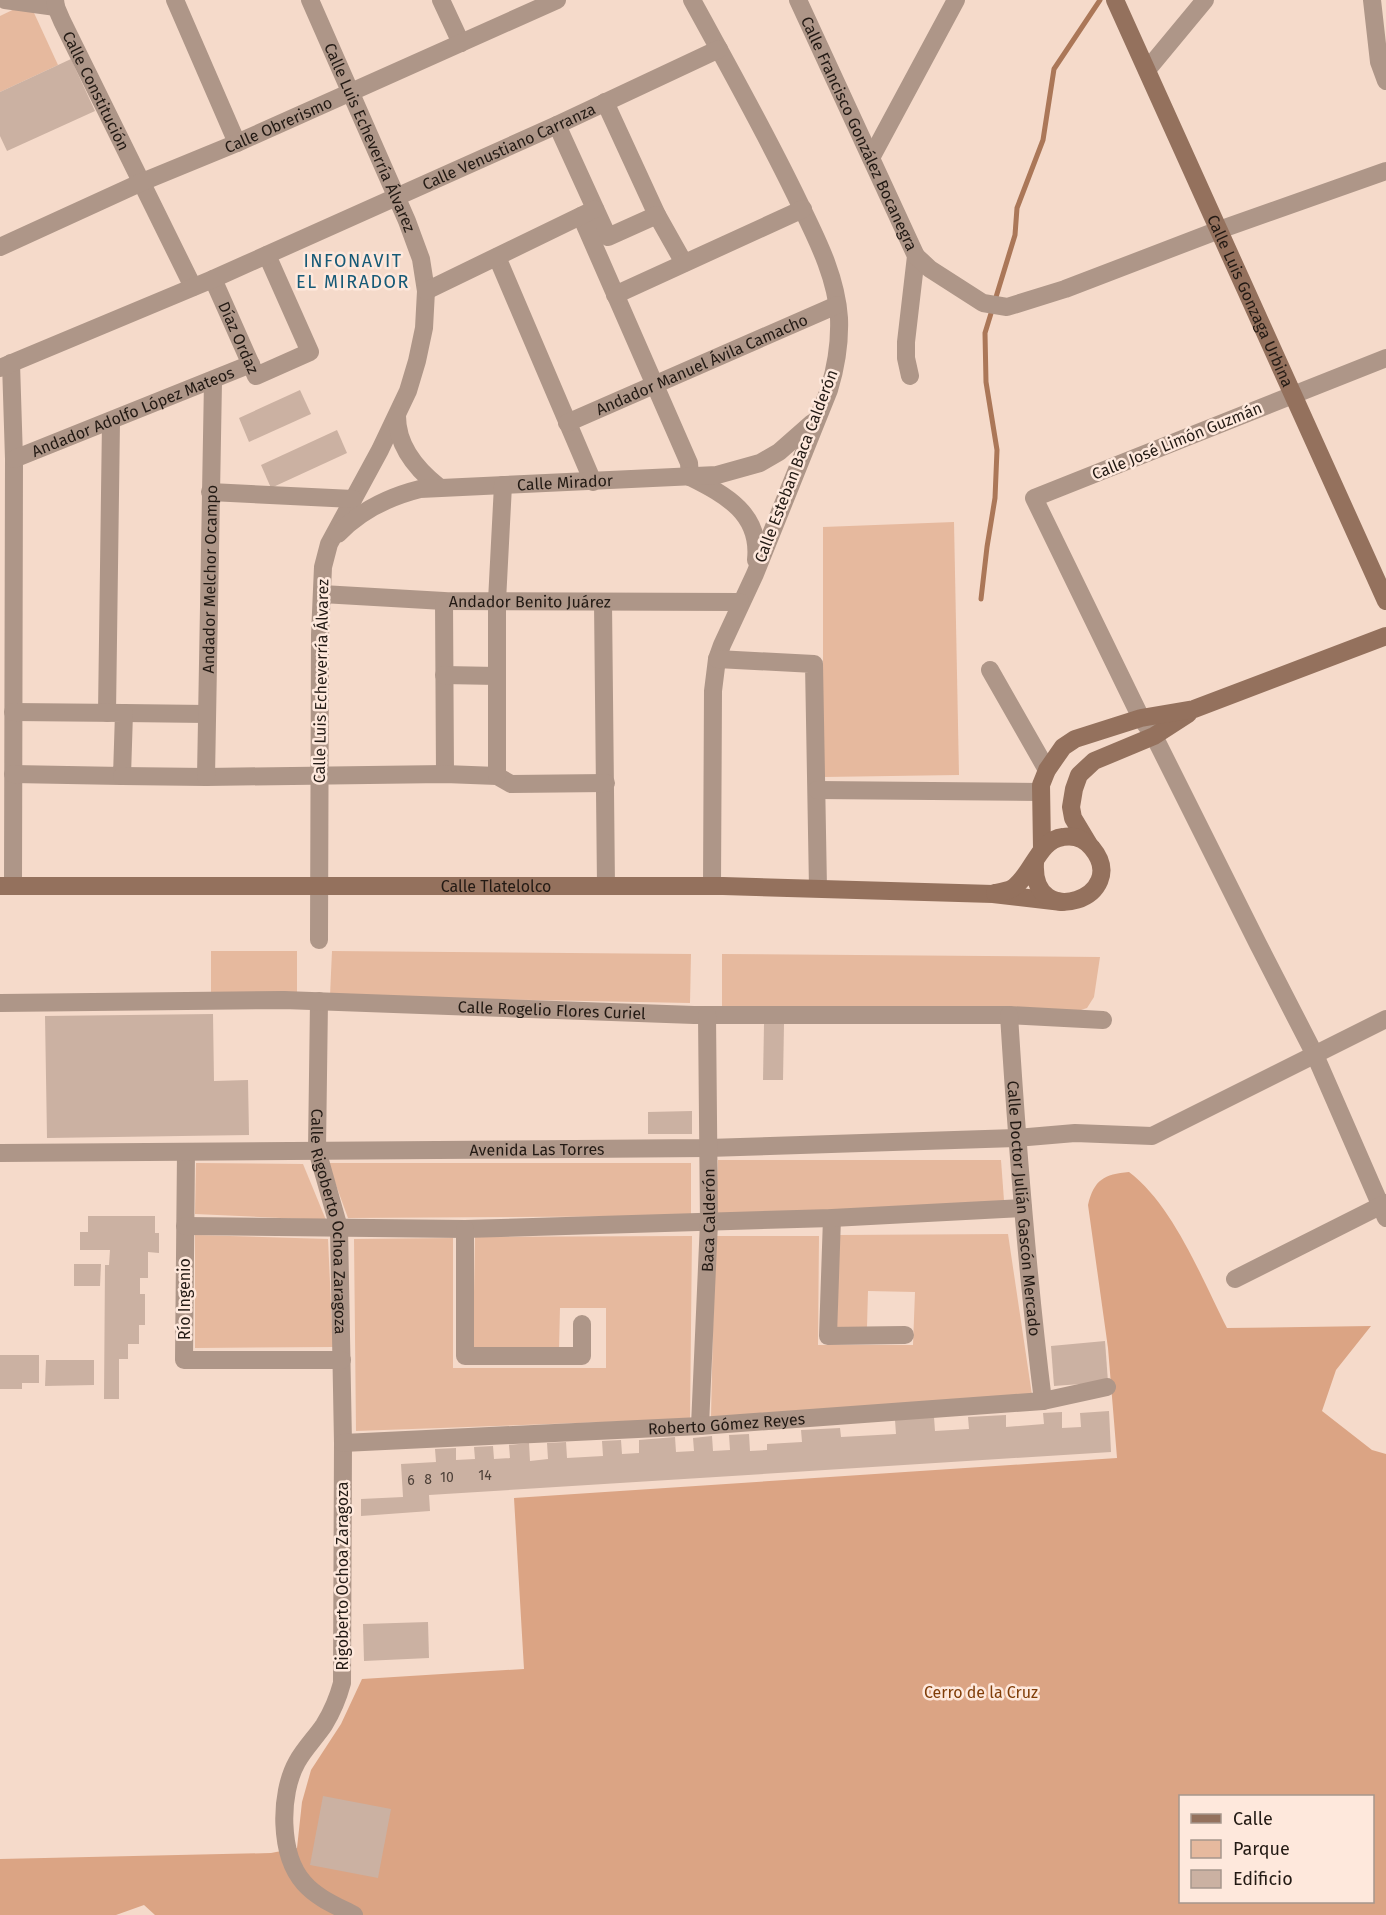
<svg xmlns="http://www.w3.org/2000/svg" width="1386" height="1915" font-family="'Fira Sans',sans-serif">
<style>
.green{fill:#e6b99e}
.forest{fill:#dba484;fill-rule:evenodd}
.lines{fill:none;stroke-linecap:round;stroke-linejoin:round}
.stream{stroke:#ab7758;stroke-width:5}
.building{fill:#cbb1a2}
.street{stroke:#ae9688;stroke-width:18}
.secondary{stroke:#94715d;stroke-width:18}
.labels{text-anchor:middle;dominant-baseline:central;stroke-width:5;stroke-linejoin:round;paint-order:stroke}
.number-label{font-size:14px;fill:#4d4038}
.street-label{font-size:16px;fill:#231a14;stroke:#fee8dc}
.park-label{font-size:16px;fill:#803d08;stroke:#fee8dc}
.neighbourhood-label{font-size:18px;letter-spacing:1.5px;fill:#165a77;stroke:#fee8dc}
</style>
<rect width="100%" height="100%" fill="#f5daca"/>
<!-- green -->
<g class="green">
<polygon points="29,2 58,65 0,92 0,16"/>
<polygon points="954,522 959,775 823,777 823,527"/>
<rect x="211" y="951" width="86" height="43"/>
<polygon points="332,951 691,954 690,1003 330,996"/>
<polygon points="722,954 1100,957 1094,997 1087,1008 1078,1011 722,1007"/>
<polygon points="718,1160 1001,1160 1005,1214 716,1216"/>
<polygon points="196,1163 303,1164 326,1220 195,1214"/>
<polygon points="328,1163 691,1163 691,1216 348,1218"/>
<polygon points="1008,1234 1032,1395 711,1417 715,1236 819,1236 818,1345 913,1345 915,1292 868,1291 867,1327 837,1328 838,1235"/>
<polygon points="195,1235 328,1239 333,1347 195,1348"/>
<polygon points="692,1236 690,1419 356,1431 354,1239 453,1238 453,1368 606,1368 606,1308 560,1308 559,1350 473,1349 475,1237"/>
</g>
<!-- forest -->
<path class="forest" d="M1129 1172C1173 1205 1202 1279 1227 1328L1371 1326 1336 1370 1322 1411 1372 1450 1386 1454V1915H155L144 1905 116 1915H0V1859L271 1853 297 1848 302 1802 311 1770 341 1724 362 1679 524 1669 514 1498 1117 1458 1108 1348 1088 1205C1094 1180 1104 1174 1129 1172ZM1180 1796H1372V1902H1180Z"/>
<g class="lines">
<!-- stream -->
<polyline class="stream" points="981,599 987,547 995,498 997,450 986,382 985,333 1015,235 1017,208 1043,140 1054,69 1100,0"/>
</g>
<!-- building -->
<g class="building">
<polygon points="71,59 95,111 7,151 0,136 0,92"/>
<polygon points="300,390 311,414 249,442 239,418"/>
<polygon points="337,430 347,453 271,488 261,465"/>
<polygon points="213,1014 214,1081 248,1080 249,1135 47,1138 45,1016"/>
<polygon points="764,1024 784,1024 783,1080 763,1080"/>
<polygon points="692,1111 692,1134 648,1134 648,1112"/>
<polygon points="88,1216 155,1216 155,1233 159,1233 159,1253 148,1252 148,1278 140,1278 140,1294 145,1294 145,1325 139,1325 139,1344 128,1344 128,1359 119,1359 119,1399 104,1399 105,1265 109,1265 110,1250 80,1250 80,1232 88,1232"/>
<polygon points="74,1264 101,1264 100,1286 74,1286"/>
<polygon points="1105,1341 1108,1382 1054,1386 1051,1346"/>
<polygon points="0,1355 39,1355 39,1383 22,1383 22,1389 0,1389"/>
<polygon points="46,1360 94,1360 94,1385 45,1386"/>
<polygon points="1109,1411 1111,1452 429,1495 430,1511 361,1516 361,1499 403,1497 401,1464 436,1462 435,1449 456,1448 456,1460 475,1459 474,1447 493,1446 494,1459 510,1458 509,1445 529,1443 530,1461 548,1459 547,1443 566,1442 567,1458 603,1456 602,1441 621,1440 622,1454 639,1453 639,1440 675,1437 676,1452 694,1451 693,1438 712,1436 713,1451 730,1450 729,1435 749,1434 750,1451 767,1450 767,1444 802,1442 801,1430 840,1428 841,1437 896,1434 895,1420 934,1417 935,1431 969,1429 968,1417 1006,1415 1006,1427 1044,1424 1043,1413 1062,1412 1062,1428 1081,1427 1080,1413"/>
<polygon points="428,1622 429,1658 364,1661 363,1624"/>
<polygon points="323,1796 391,1809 378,1878 310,1865"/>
</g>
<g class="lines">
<!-- street -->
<g class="street">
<polyline points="5,0 56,7"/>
<path id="s1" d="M55 0 56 7 62 21 193 287"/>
<polyline points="175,0 237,143"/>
<path id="s2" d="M310 0 407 221 421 259 426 291 424 328 417 361 408 391 380 450 329 544 323 567 320 635 319 940"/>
<polyline points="441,0 461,43"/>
<path d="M692 0C727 64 763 128 795 194 814 234 836 273 839 318 840 343 836 367 829 390L755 574 722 645 717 659 713 691 712 886"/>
<path id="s3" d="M798 0 916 256 906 342V358L910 376"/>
<polyline points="1372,0 1379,62 1386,81"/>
<polyline points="1147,70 1205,0"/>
<polyline points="605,102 657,215 684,263"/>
<polyline points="557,125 608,237 657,215"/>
<polyline points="871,158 956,0"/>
<polyline points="581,216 689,463 690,477"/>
<path id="s4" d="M0 247 142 182 237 143 557 0"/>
<polyline points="916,256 930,269 983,303 1007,307 1065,289 1219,230 1386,171"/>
<polyline points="497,257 593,482"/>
<path id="s5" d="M213 279 256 376 310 352 267 255"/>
<polyline points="426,291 595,209"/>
<polyline points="615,295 803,209"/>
<polyline points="1386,358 1034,498 1141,718 1154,736 1258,944 1315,1055 1386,1218"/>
<polyline points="11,363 14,459 13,886"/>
<path id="s6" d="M0 368 213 279 557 125 719 49"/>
<path d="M397 416C397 445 416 469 439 487"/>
<path id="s7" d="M567 423 837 305"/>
<path id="s8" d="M14 459 251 364"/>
<path d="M690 477C726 495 761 514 756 560"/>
<polyline points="210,492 353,499"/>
<path id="s9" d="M338 534C361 510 388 497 420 489L717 475 760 463 779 452 812 423"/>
<path id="s10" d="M322 594 444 601 740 602"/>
<polyline points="444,601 445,774"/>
<polyline points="603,602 606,886"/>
<polyline points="717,659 814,664 818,888"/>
<polyline points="990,670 1047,770"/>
<polyline points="444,675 497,676"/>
<polyline points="107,713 111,421"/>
<polyline points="124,713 207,714"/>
<polyline points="13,774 122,776 124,713 13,712"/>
<polyline points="122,776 206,777 445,774 497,776 511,784 606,783"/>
<polyline points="497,776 497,601 503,485"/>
<path id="s11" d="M206 777 213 381"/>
<polyline points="817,790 1041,792"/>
<path id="s12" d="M319 1001 317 1150 339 1228 343 1443 342 1683C338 1698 332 1712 324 1725 316 1737 304 1749 297 1762 279 1794 279 1855 304 1883 317 1898 337 1906 354 1915"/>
<path id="s13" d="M0 1003 284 1000 694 1015H1009L1103 1020"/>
<path id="s14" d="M1009 1015C1017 1144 1027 1273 1043 1401"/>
<polyline points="186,1152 184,1360 342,1360"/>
<path id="s15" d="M0 1153 708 1148 1016 1138 1075 1133 1152 1136 1386 1019"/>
<polyline points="832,1218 828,1336 905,1335"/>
<polyline points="185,1226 465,1229 832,1218 1023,1208"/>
<polyline points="465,1229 465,1356 582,1356 582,1324"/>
<polyline points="1235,1279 1386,1203"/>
<path id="s16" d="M700 1426 709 1222 707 1015"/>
<path id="s17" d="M343 1443 700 1426 1043 1401 1107 1387"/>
</g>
<!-- secondary -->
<g class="secondary">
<path id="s18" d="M1115 0 1386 601"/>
<polyline points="1088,843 1073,818 1071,807 1074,789 1079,775 1094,761 1154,736 1188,714"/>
<polyline points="1042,848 1041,785 1047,770 1063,747 1075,739 1141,718 1194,709 1386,636"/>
<path id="s19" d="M0 886H723L993 894 1062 902"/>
<path d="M995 893C1001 892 1008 891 1013 888 1033 874 1038 840 1063 837 1074 835 1085 839 1092 848 1132 896 1031 933 1035 863"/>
</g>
</g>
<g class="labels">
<!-- number labels -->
<g class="number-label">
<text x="485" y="1475">14</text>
<text x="447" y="1477">10</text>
<text x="428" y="1479">8</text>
<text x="411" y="1480">6</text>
</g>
<!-- street labels -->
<g class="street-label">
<text stroke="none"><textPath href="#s1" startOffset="100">Calle Constitución</textPath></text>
<text stroke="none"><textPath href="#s4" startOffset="304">Calle Obrerismo</textPath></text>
<text stroke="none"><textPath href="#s3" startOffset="147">Calle Francisco González Bocanegra</textPath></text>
<text stroke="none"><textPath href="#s2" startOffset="150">Calle Luis Echeverría Álvarez</textPath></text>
<text stroke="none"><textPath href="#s6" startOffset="555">Calle Venustiano Carranza</textPath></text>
<text stroke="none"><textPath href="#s18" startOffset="330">Calle Luis Gonzaga Urbina</textPath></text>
<text stroke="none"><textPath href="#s5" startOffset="64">Díaz Ordaz</textPath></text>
<text stroke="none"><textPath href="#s7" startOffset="147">Andador Manuel Ávila Camacho</textPath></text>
<text stroke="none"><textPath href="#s8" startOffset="128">Andador Adolfo López Mateos</textPath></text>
<text transform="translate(1177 441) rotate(-22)">Calle José Limón Guzmán</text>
<text transform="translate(796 466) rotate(-69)">Calle Esteban Baca Calderón</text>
<text stroke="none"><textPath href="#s9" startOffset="240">Calle Mirador</textPath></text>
<text stroke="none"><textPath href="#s11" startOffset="198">Andador Melchor Ocampo</textPath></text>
<text stroke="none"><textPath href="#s10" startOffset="208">Andador Benito Juárez</textPath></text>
<text transform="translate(321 681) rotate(-89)">Calle Luis Echeverría Álvarez</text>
<text stroke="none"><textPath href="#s19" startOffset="496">Calle Tlatelolco</textPath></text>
<text stroke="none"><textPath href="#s13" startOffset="552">Calle Rogelio Flores Curiel</textPath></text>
<text stroke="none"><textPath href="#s15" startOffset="537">Avenida Las Torres</textPath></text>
<text stroke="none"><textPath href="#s14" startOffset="194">Calle Doctor Julián Gascón Mercado</textPath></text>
<text stroke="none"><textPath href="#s16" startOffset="206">Baca Calderón</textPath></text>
<text stroke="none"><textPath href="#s12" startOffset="222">Calle Rigoberto Ochoa Zaragoza</textPath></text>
<text transform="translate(184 1299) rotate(-90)">Río Ingenio</text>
<text stroke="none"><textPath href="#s17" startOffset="384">Roberto Gómez Reyes</textPath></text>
<text transform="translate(342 1576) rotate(-90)">Rigoberto Ochoa Zaragoza</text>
</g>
<!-- park labels -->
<g class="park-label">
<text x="981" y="1692">Cerro de la Cruz</text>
</g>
<!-- neighbourhood labels -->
<g class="neighbourhood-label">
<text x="353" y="261">INFONAVIT<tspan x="353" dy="21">EL MIRADOR</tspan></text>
</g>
</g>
<!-- legend -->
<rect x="1179" y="1795" width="195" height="108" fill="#fee8dc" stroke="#a6968c" stroke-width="1.5"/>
<rect x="1191" y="1814" width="30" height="9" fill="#94715d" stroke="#a6968c" stroke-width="1.5"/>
<text x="1233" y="1825" font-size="18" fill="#231a14">Calle</text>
<rect x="1191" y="1840" width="30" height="18" fill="#e6b99e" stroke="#a6968c" stroke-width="1.5"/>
<text x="1233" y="1855" font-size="18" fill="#231a14">Parque</text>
<rect x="1191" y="1870" width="30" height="18" fill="#cbb1a2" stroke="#a6968c" stroke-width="1.5"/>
<text x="1233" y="1885" font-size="18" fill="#231a14">Edificio</text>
</svg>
